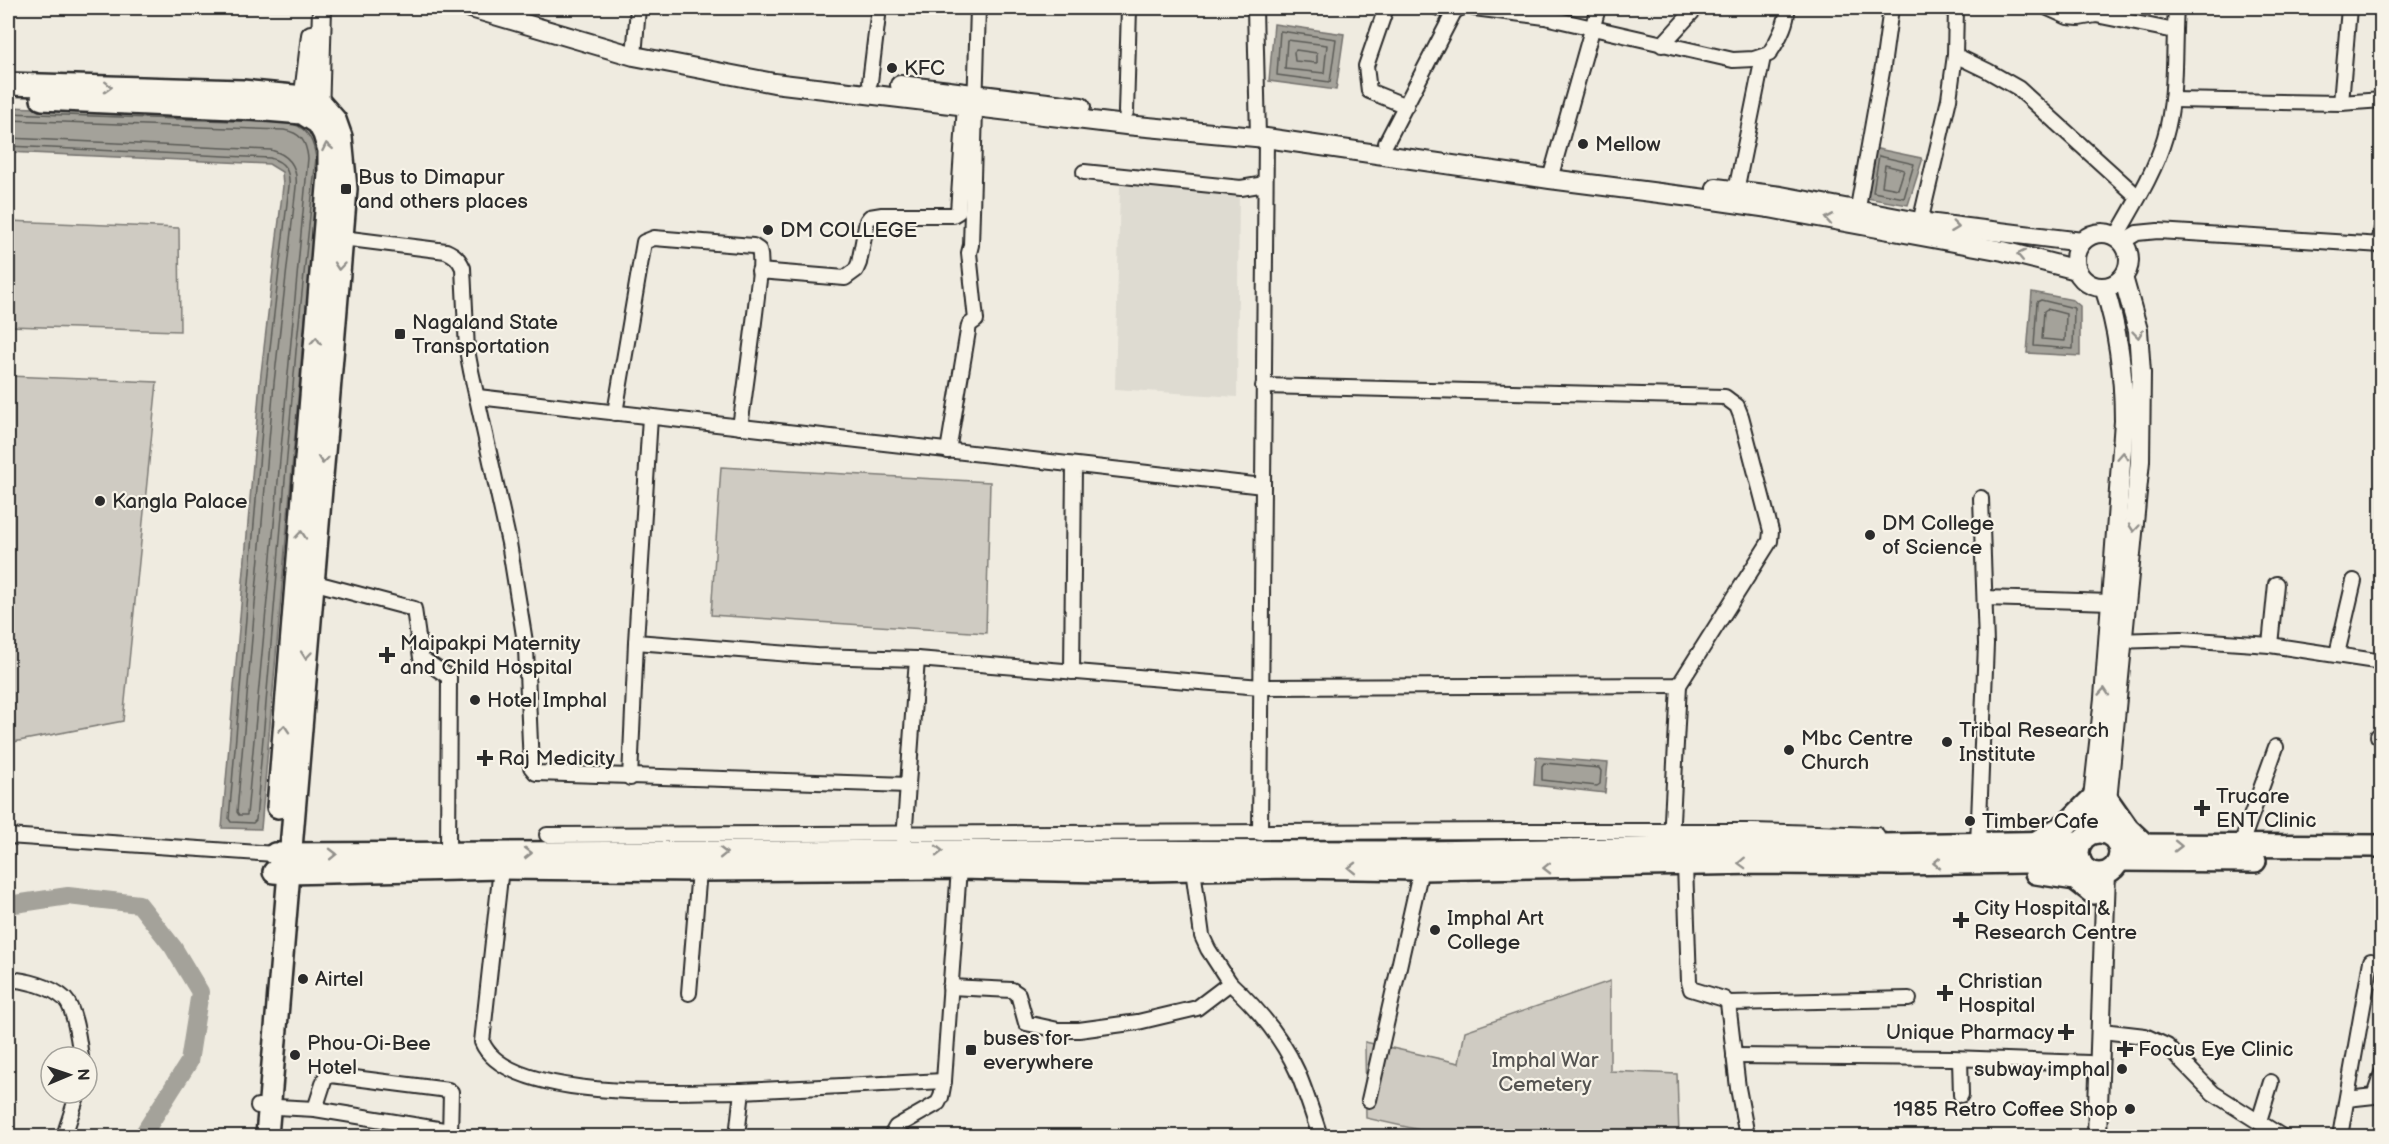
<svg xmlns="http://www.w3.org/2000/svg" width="2389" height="1144" font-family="'Balsamiq Sans',sans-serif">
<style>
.built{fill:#dedbd1}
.green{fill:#cfcbc2;stroke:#7d7b76;stroke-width:1.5}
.water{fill:#a4a29a;stroke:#74726e;stroke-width:1.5}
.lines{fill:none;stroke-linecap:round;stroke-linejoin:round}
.shore{stroke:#5b5b57;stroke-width:1.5}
.river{stroke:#a4a29a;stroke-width:18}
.minor-casing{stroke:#2b2b2b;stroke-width:18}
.major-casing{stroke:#2b2b2b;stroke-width:22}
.highway-casing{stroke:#2b2b2b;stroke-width:26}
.minor{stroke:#f7f3e8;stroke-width:14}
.major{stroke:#f7f3e8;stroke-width:18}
.highway{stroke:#f7f3e8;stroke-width:21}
.oneway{stroke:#918f8a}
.poi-dot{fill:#2b2b2b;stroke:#f7f3e8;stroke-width:2}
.labels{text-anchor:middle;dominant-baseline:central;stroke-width:4.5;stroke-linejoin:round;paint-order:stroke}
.poi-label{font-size:21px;fill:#2b2b2b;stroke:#f7f3e8;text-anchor:start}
.park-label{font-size:21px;fill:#545351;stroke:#f7f3e8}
</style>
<rect width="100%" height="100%" fill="#efebe0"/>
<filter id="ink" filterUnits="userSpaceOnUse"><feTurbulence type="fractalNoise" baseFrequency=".0167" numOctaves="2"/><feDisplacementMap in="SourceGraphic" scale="12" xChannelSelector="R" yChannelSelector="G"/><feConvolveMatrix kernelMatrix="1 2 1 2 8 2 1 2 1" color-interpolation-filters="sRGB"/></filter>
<g filter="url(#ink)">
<!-- built -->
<polygon class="built" points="1120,186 1239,191 1237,397 1115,389"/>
<!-- green -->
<g class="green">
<polygon points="8,221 179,228 180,331 8,326"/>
<polygon points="8,376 157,382 123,721 8,743"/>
<polygon points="721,467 990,482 986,633 711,615"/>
<polygon points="1610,981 1610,1071 1677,1074 1679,1136 1447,1136 1366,1118 1365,1042 1459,1063 1465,1031"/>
</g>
<!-- water -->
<g class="water">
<polygon points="1274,24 1344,34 1336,90 1269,81"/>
<polygon points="8,107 285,117 312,128 322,157 302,352 261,829 222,828 260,382 283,186 282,172 269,164 8,152"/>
<polygon points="1873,148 1921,158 1922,161 1908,205 1866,198"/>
<polygon points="2032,292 2073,300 2080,306 2080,356 2027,353"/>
<polygon points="1536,757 1608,763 1605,793 1534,785"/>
</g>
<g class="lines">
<!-- shore -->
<g class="shore">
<polygon points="1280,31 1336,39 1330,82 1277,75"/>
<polygon points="1287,40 1327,45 1324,73 1285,69"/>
<polygon points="1296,50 1317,53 1317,63 1295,61 1294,52"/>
<polyline points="8,113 262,122"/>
<path d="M8 120 284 130C301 133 306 141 308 158L247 815H239L237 812 274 383 296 187C298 168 290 155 271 150L8 138"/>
<path d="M8 146 270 158C285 162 290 171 289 186L266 382 229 819 231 822 253 823 256 820 296 351 316 158C314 143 309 129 293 124"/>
<polygon points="1879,156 1914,164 1904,198 1873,192"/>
<polygon points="1885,165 1904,170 1898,189 1882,186"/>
<polygon points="2041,300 2074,308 2073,349 2034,346 2037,302"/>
<polygon points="2047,309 2066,314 2065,341 2042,339 2044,311"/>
<polygon points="1544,763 1599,768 1601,771 1600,784 1597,786 1542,780 1542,766"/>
</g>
<!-- river -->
<polyline class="river" points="8,905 68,896 139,904 173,947 200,992 189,1062 142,1136"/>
<!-- minor casing -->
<g class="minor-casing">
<g id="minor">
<polyline points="1255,8 1258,137"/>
<polyline points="1386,8 1366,66 1369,91 1406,106"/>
<polyline points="1438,8 1454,11 1461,8"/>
<path d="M1474 8 1545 17 1733 60 1754 59 1769 54C1777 42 1788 22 1787 8"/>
<polyline points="2048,8 2068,17 2079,18 2096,15 2175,31"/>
<polyline points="1662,45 1696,8"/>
<polyline points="1955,55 1988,71 2018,88 2138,197"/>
<polyline points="634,56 638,8"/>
<polyline points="870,82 879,8"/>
<polyline points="2172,100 2341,103 2382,100"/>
<polyline points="2341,103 2349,8"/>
<polyline points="1126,112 1129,8"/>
<polyline points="1386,143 1456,8"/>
<polyline points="1084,172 1241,188 1265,184"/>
<polyline points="1550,179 1598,8"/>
<polyline points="1736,191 1763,57"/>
<polyline points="1856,219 1883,66 1891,8"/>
<polyline points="1918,231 1949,99 1955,55 1956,8"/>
<path d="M2116 237C2134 205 2155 172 2165 137 2177 96 2173 50 2176 8"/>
<path d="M342 238 446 251C455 255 459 259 463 268L467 350 471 371 509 543 526 648 531 767 536 773 908 785"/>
<polyline points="2122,242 2137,233 2158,231 2382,245"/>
<polyline points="2379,245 2382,227"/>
<polyline points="759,271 845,278 856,270 859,263 867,221 870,217 882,215 953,215 958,212 965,105"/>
<polyline points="478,397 1263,486"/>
<path d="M615 413 644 242 654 238 753 246 759 250C763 264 758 282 757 297 752 340 746 384 740 427"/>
<polyline points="650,417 636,642 816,656 917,659 1261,687 1679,685 1770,541 1771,531 1741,416 1737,406 1725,397 1263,386"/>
<polyline points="948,451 969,325 976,320 969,253 971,245 978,8"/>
<polyline points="312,582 414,609 421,658 449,677 448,852"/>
<polyline points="1985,598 2111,602"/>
<polyline points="2115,641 2181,639 2270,645 2382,662"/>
<polyline points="2270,645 2276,584"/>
<polyline points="2337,654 2354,581"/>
<polyline points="1072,672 1074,465"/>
<polyline points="2378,736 2382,737"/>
<polyline points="630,778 636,642"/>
<polyline points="1260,833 1266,138"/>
<polyline points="547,835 1536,831 1753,831 1877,835"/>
<polyline points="8,836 275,854"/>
<polyline points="904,840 917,659"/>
<polyline points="1671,840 1679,685"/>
<polyline points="1978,845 1986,644 1981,498"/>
<polyline points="2240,847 2276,747"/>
<polyline points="1685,865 1689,982 1691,989 1724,999 1728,1003 1738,1088 1747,1136"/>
<path d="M501 868 482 1042C508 1103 685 1091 742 1091"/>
<path d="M8 979C25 980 51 986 65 999 75 1009 79 1043 81 1057"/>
<path d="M1230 983C1257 1008 1282 1037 1297 1071 1306 1092 1313 1115 1320 1136"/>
<polyline points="950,987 1012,990 1018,994 1026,1023 1058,1030 1079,1030 1138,1022 1197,1008 1230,983 1208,949 1202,936 1192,862"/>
<polyline points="689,993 699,870"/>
<polyline points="1728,1003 1909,999"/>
<polyline points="2102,1031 2145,1036 2167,1046 2213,1093 2281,1136"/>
<polyline points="1734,1056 1952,1058 2089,1063"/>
<polyline points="1960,1059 1961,1095"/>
<polyline points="2347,1099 2374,1096 2382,1073"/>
<polyline points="1369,1100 1421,869"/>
<polyline points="258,1106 315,1109 325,1078 331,1075 448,1090 451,1092 450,1136"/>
<polyline points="315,1109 450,1131"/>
<polyline points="2259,1121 2271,1082"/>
<polyline points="64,1136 78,1093"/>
<polyline points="737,1136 742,1091 944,1081"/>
<polyline points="891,1136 896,1127 938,1103 941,1097 944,1081 959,868"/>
<polyline points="2340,1136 2371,961"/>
</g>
</g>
<!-- major casing -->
<g class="major-casing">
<g id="major">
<polyline points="471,8 634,56 774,83 1126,125 1266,138 1550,179 1706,199 1769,208 2003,251 2077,270"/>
<polyline points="900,85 1081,107"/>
<polyline points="302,111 311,35"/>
<polyline points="319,117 322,8"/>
<polyline points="1716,188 1781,196 1919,222 2082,242"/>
<circle cx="2102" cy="260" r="27"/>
<polyline points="2104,832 2140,461 2141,373 2138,330 2123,277"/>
<path d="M2089 834 2104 698 2124 421C2124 374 2119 332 2104 287"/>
<polyline points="2097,1136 2106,873"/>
</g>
</g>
<!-- highway casing -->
<g class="highway-casing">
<g id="highway">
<polyline points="8,84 242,91 304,97 320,103 335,120 341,137 346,189 267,1136"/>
<polyline points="42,99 254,109 302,113 318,123 324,134 329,150 329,174 278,807"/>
<polyline points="2107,799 2128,829 2145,845"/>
<circle cx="2099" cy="853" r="21"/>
<polyline points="2038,841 2068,823 2093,798"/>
<polyline points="2119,845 2382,846"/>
<polyline points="275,854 960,851 1421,852 2081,842"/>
<polyline points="2119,860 2255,861"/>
<polyline points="274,872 288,873 501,868 699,870 959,868 1102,871 1290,867 1421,869 1760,863 1895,864 2080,861"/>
<polyline points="2036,873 2075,879 2093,893"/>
</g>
</g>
<!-- minor -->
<use href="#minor" class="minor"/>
<!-- major -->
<use href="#major" class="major"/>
<!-- highway -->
<use href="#highway" class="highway"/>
</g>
<!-- one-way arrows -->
<defs><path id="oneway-chevron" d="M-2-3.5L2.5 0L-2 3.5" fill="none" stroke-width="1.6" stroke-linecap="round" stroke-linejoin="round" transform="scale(1.5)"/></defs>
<g class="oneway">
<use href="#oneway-chevron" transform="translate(108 87) rotate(2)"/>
<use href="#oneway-chevron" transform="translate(327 147) rotate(-101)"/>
<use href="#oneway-chevron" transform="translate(1829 219) rotate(-170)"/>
<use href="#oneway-chevron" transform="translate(1955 227) rotate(7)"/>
<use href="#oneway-chevron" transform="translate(2021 255) rotate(-168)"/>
<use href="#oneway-chevron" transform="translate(339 266) rotate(95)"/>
<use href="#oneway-chevron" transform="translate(2138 334) rotate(84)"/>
<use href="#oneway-chevron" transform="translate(316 341) rotate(-86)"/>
<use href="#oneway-chevron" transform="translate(2123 456) rotate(-87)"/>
<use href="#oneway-chevron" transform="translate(323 460) rotate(95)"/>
<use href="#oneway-chevron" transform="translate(2134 528) rotate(95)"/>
<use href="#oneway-chevron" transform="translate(301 535) rotate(-85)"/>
<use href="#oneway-chevron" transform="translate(306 655) rotate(95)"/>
<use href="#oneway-chevron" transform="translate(2104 692) rotate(-86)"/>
<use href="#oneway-chevron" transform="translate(284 729) rotate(-86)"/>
<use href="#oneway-chevron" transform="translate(2178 846) rotate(1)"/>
<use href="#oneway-chevron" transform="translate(939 851)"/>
<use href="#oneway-chevron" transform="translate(528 853)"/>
<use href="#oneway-chevron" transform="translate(723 853) rotate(-1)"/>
<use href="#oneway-chevron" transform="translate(333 854) rotate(-1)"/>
<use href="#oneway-chevron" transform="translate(1742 863) rotate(178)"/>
<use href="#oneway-chevron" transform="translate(1937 863) rotate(179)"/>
<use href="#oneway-chevron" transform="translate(1352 868) rotate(-179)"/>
<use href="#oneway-chevron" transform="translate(1547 868) rotate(179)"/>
</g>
</g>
<!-- markers -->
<g class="poi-dot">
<circle cx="892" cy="68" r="6"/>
<circle cx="1583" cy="144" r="6"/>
<rect x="340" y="183" width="12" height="12" rx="3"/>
<circle cx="768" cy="230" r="6"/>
<rect x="394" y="328" width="12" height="12" rx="3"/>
<circle cx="100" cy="501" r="6"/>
<circle cx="1870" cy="535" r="6"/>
<path d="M384 646h6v6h6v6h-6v6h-6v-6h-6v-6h6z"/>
<circle cx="475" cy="700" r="6"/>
<circle cx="1947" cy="742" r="6"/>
<circle cx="1789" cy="750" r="6"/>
<path d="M482 749h6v6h6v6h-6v6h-6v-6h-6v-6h6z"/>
<path d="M2199 799h6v6h6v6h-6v6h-6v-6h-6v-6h6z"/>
<circle cx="1970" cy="821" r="6"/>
<path d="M1958 911h6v6h6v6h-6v6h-6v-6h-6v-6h6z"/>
<circle cx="1435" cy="930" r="6"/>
<circle cx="303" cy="979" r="6"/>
<path d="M1942 984h6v6h6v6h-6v6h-6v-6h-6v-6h6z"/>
<path d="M2063 1023h6v6h6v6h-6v6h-6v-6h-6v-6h6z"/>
<path d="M2122 1040h6v6h6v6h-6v6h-6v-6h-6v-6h6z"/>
<rect x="965" y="1044" width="12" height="12" rx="3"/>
<circle cx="295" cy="1055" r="6"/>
<circle cx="2122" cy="1069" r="6"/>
<circle cx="2130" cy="1109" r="6"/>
</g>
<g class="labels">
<!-- poi labels -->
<g class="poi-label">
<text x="904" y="68">KFC</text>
<text x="1595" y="144">Mellow</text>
<text x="358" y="177">Bus to Dimapur<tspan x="358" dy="24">and others places</tspan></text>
<text x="780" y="230">DM COLLEGE</text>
<text x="412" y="322">Nagaland State<tspan x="412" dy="24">Transportation</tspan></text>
<text x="112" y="501">Kangla Palace</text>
<text x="1882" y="523">DM College<tspan x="1882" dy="24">of Science</tspan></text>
<text x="400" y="643">Maipakpi Maternity<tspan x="400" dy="24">and Child Hospital</tspan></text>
<text x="487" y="700">Hotel Imphal</text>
<text x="1959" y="730">Tribal Research<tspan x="1959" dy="24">Institute</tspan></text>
<text x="1801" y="738">Mbc Centre<tspan x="1801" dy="24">Church</tspan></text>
<text x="498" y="758">Raj Medicity</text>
<text x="2216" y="796">Trucare<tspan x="2216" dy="24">ENT Clinic</tspan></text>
<text x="1982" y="821">Timber Cafe</text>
<text x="1974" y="908">City Hospital &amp;<tspan x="1974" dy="24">Research Centre</tspan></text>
<text x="1447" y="918">Imphal Art<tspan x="1447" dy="24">College</tspan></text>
<text x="315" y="979">Airtel</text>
<text x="1958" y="981">Christian<tspan x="1958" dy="24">Hospital</tspan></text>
<text x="2054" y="1032" text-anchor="end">Unique Pharmacy</text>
<text x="983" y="1038">buses for<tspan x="983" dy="24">everywhere</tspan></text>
<text x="307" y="1043">Phou-Oi-Bee<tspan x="307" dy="24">Hotel</tspan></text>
<text x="2138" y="1049">Focus Eye Clinic</text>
<text x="2110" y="1069" text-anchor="end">subway imphal</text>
<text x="2118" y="1109" text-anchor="end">1985 Retro Coffee Shop</text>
</g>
<!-- park labels -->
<g class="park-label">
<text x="1545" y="1060">Imphal War<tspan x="1545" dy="24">Cemetery</tspan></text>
</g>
</g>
<!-- margin -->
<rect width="2389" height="1144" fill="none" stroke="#f7f3e8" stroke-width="30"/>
<rect x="15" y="15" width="2359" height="1114" fill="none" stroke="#2b2b2b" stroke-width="2" filter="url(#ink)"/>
<!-- north arrow -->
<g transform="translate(69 1075) rotate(88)"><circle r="28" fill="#f7f3e8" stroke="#a5a39c" stroke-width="1.5"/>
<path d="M0-4.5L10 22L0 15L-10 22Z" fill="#2b2b2b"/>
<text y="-9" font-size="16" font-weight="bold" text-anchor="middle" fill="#2b2b2b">N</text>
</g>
</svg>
